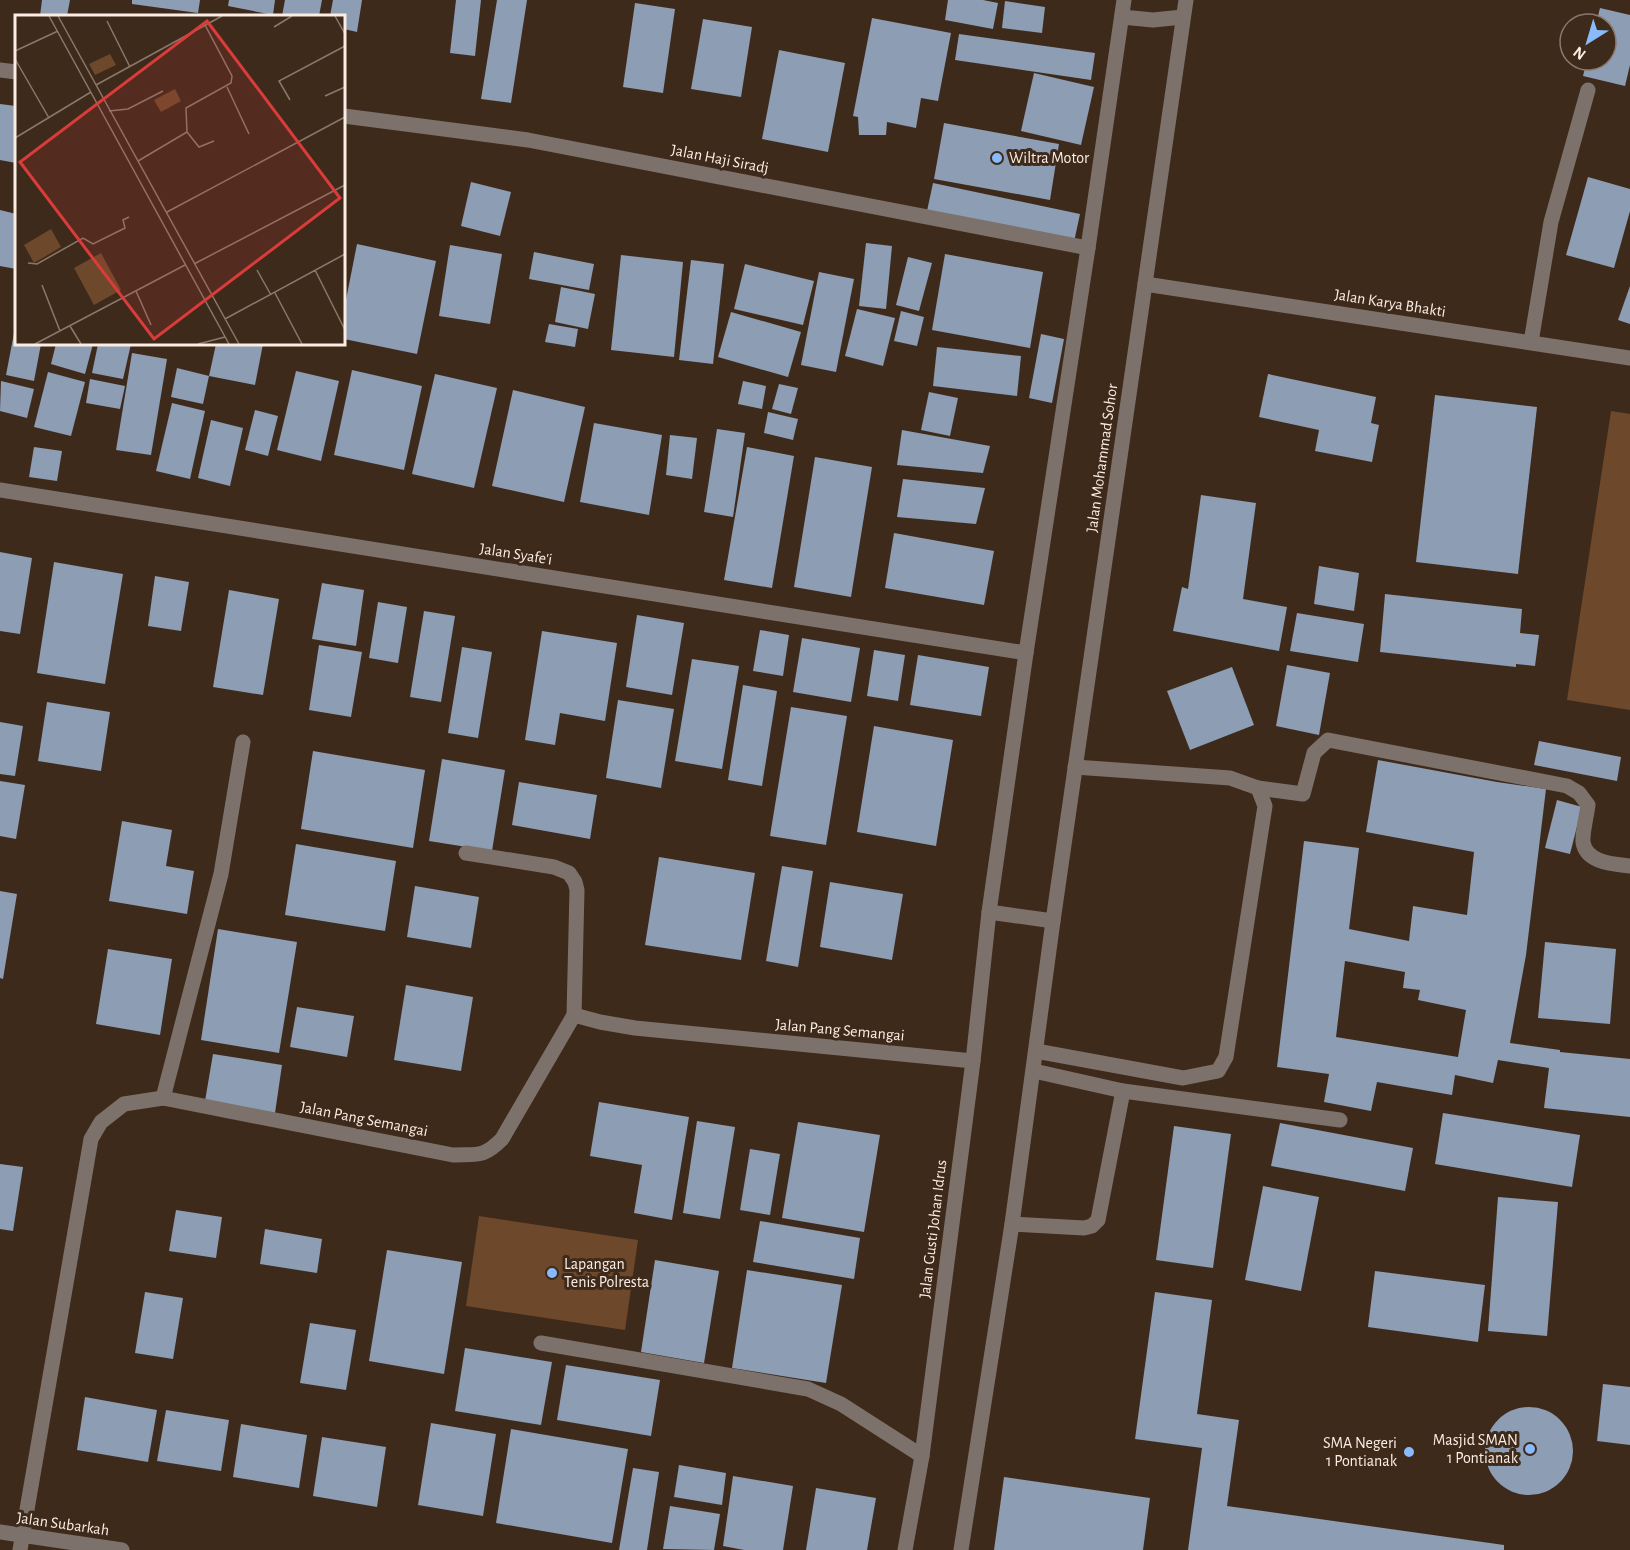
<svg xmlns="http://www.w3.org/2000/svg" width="1630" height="1550" font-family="'Alegreya Sans',sans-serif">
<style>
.green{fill:#6e482b}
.building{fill:#8c9db4;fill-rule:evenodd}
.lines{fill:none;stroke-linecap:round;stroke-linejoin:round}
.minor{stroke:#7d726b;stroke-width:15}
.poi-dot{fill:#89bafc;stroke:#3e2a1b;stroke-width:2}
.labels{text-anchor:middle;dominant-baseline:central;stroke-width:6;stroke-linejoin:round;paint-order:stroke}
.poi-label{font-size:16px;fill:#fbede4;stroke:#3e2a1b;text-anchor:start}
.street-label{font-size:16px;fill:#fbede4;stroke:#3e2a1b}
.inset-road{fill:none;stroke:#8a786b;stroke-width:1.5}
.view{fill:#da3c3b;fill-opacity:0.15;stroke:#da3c3b;stroke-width:3}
.inset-edge{fill:none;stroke:#fbede4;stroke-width:3}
</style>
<rect width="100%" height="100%" fill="#3e2a1b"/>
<!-- green -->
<g class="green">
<polygon points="1611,411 1630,414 1630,710 1567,700"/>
<polygon points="479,1216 638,1240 625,1330 466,1306"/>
</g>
<!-- building -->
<g class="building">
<polygon points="42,0 70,0 67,16 40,16"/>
<polygon points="132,0 200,0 198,13 132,4"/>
<polygon points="229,0 275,0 273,15 228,6"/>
<polygon points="285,0 322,0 319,16 282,16"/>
<polygon points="333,0 362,0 357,32 344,29 344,16 330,16"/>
<polygon points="456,0 481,0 475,56 450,53"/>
<polygon points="497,0 527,0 511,103 481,99"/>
<polygon points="948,0 983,0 998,3 993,29 945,20"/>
<polygon points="1005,1 1045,7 1042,33 1002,28"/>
<polygon points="635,3 675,9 663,93 623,87"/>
<polygon points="1600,8 1630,15 1630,65 1625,86 1583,76 1587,60 1606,60 1606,24 1596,24"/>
<polygon points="872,18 951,33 938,101 921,98 916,128 887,122 886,135 859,135 858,117 853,116"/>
<polygon points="703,19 752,27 741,97 691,89"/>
<polygon points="959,34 1095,53 1091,80 955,60"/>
<polygon points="779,50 845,63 828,152 762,139"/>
<polygon points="1034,73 1094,87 1081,145 1021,131"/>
<polygon points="0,104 16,106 16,163 0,160"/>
<polygon points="944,123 1059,144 1050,200 934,179"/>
<polygon points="1588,177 1630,189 1630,211 1614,268 1566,255"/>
<polygon points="471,182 511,192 500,236 461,226"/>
<polygon points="933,183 1080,214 1074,242 927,211"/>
<polygon points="0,210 16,214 16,269 0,266"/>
<polygon points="866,243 892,246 886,309 859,306"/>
<polygon points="357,244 436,261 417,354 344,339 344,310"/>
<polygon points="450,245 502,254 490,324 439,316"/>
<polygon points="534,252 594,264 589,290 529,279"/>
<polygon points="945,254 1043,272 1030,348 932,330"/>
<polygon points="621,255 683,262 674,357 611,350"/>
<polygon points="908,257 932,263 919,311 896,305"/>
<polygon points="691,260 724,264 713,364 679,360"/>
<polygon points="745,264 814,281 803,325 734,309"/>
<polygon points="819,272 854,279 836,372 801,365"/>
<polygon points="1630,286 1630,324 1618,320"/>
<polygon points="561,287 595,294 588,329 555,322"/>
<polygon points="857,309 895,318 883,366 845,356"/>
<polygon points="901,311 924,317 917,346 894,341"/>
<polygon points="731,312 801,332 788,377 718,357"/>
<polygon points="549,324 578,329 575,347 545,342"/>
<polygon points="15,328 16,344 41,344 34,381 6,375"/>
<polygon points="1041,334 1064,339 1052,403 1029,398"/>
<polygon points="56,344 93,344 85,374 51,364"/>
<polygon points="98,344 131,344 123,379 92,373"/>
<polygon points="216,344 263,344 255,385 209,376"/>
<polygon points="937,347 1021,356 1017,396 933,386"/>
<polygon points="132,353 167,359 151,455 116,450"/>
<polygon points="177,368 209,376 203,404 171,397"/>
<polygon points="352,370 422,386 404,470 334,455"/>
<polygon points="296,371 339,381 321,461 277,450"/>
<polygon points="48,372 85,382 71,436 34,427"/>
<polygon points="435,374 497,388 474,488 412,474"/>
<polygon points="1268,374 1376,397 1371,423 1379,425 1372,462 1315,451 1319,430 1259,417"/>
<polygon points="90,379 125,386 120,409 86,403"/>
<polygon points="1,381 34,389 27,418 0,411"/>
<polygon points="743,381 766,386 762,409 738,404"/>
<polygon points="779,384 798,388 791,414 772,409"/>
<polygon points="513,390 585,407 564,502 492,486"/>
<polygon points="929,392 958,398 950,436 921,430"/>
<polygon points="1435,395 1537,407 1518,574 1416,562"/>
<polygon points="172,403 205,411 190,479 156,471"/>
<polygon points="255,410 278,416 268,456 245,450"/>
<polygon points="768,412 798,419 793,440 764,433"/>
<polygon points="211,420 243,428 230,486 198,478"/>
<polygon points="594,423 662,435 649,515 580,502"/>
<polygon points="717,429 745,433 733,517 704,512"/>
<polygon points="902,430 990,446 983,473 897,465"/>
<polygon points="670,435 697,438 692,479 666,475"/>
<polygon points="34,447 62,451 57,481 29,477"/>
<polygon points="747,447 794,456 772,588 724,580"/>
<polygon points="815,457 872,467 851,597 794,587"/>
<polygon points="903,479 985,488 976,524 897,517"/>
<polygon points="1201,495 1256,503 1243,599 1287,607 1279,651 1173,631 1182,587 1188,589"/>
<polygon points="894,533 994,551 984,605 885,588"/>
<polygon points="0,552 32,558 20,634 0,631"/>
<polygon points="54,562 123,574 105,684 37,673"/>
<polygon points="1319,566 1359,573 1354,611 1314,604"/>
<polygon points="155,576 189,582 181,631 148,626"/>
<polygon points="322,583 364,590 356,646 312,639"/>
<polygon points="229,590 279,599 263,695 213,687"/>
<polygon points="1385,594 1522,609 1520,633 1539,635 1535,666 1516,664 1516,667 1380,652"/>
<polygon points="378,602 407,607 398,663 369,658"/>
<polygon points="424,611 455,616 441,702 410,697"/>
<polygon points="1297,613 1364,624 1358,662 1290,651"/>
<polygon points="637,615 684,623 672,695 626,687"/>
<polygon points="760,630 789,635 783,676 753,671"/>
<polygon points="542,631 617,643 605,721 560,713 555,745 525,740"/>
<polygon points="802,638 860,648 851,702 793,692"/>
<polygon points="319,645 362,652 351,717 309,710"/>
<polygon points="462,647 492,652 478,738 448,733"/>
<polygon points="874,650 905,655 898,701 867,696"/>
<polygon points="918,655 989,667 981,716 910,705"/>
<polygon points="692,659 739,666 722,769 675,761"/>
<polygon points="1287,665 1330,673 1319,735 1276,726"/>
<polygon points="1232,667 1254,725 1190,750 1167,691"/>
<polygon points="743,685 777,691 762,786 728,780"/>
<polygon points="618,700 674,709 661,788 606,778"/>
<polygon points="47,702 110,712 101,771 38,761"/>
<polygon points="791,707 847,716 826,845 770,836"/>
<polygon points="0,722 23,726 15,776 0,774"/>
<polygon points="874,726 953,740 936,846 857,832"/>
<polygon points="1539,741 1621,757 1617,781 1534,765"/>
<polygon points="313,751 425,770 413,848 301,829"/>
<polygon points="442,759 505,770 492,851 429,841"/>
<path d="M1378 760 1497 782 1546 789 1526 955 1510 1043 1560 1050V1052L1630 1059V1117L1544 1108 1549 1068 1498 1060 1493 1083 1455 1075 1452 1095 1377 1082 1371 1111 1324 1102 1329 1074 1277 1067 1304 841 1359 848 1349 929 1409 941 1413 906 1467 915 1474 852 1366 832ZM1345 961 1405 972 1403 988 1420 990 1418 1000 1466 1010 1458 1057 1336 1037Z"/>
<polygon points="0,781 25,785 16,839 0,836"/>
<polygon points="519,782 597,795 590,839 512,825"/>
<polygon points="1557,800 1582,807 1570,854 1545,848"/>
<polygon points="122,821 172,830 166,866 194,871 187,914 109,901"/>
<polygon points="296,844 396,861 385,931 285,915"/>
<polygon points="659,857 755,873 741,960 645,945"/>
<polygon points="782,866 813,871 798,967 766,961"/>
<polygon points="830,882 903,894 892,960 820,947"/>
<polygon points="415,886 479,897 471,948 407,937"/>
<polygon points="0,891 17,894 3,979 0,978"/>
<polygon points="218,929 297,942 279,1053 201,1040"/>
<polygon points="1545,942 1616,949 1610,1024 1538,1018"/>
<polygon points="108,949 172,959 160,1035 96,1024"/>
<polygon points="406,985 473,997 461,1071 394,1060"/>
<polygon points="297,1007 354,1016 347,1057 290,1047"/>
<polygon points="213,1054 282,1065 275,1113 205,1101"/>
<polygon points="599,1102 689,1117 672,1220 634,1213 642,1165 590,1156"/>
<polygon points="1443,1113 1580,1135 1572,1187 1435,1164"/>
<polygon points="697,1121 735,1127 720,1219 683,1213"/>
<polygon points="798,1122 880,1135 864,1232 782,1218"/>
<polygon points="1280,1123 1413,1148 1405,1191 1271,1166"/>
<polygon points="1174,1126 1231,1134 1213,1268 1156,1260"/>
<polygon points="750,1149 780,1154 770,1215 740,1210"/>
<polygon points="0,1164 23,1167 13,1231 0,1229"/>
<polygon points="1263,1186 1319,1197 1301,1291 1245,1280"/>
<polygon points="1498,1197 1558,1202 1547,1336 1488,1331"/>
<polygon points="176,1210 222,1217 216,1258 169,1251"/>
<polygon points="760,1221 860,1238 854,1279 753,1262"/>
<polygon points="265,1229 322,1239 317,1273 260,1264"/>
<polygon points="387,1250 462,1262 444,1374 369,1361"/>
<polygon points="655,1260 719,1271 704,1363 641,1352"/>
<polygon points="747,1270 842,1285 826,1383 732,1368"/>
<polygon points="1375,1271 1485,1285 1478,1342 1368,1327"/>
<polygon points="145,1292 183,1298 173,1359 135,1353"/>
<polygon points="1155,1292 1212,1300 1197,1414 1239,1420 1227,1506 1504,1545 1504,1550 1188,1550 1202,1448 1135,1439"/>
<polygon points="310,1323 356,1330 346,1390 300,1383"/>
<polygon points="465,1348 552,1362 541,1425 455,1411"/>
<polygon points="566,1365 660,1380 651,1436 557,1420"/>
<polygon points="1603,1384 1630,1387 1630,1445 1597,1441"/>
<polygon points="85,1397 157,1410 148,1462 77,1450"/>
<circle cx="1529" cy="1451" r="44"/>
<polygon points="166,1410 229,1420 221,1471 157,1461"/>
<polygon points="431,1423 496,1434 483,1516 418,1505"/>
<polygon points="241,1424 307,1435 299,1488 233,1477"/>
<polygon points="511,1429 628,1449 612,1543 496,1523"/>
<polygon points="322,1437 386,1447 377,1507 313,1496"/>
<polygon points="679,1465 726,1473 722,1505 674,1497"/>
<polygon points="633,1468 659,1472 647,1550 619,1550"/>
<polygon points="733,1476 793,1486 783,1550 744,1550 723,1546"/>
<polygon points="1004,1477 1150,1498 1143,1550 994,1550"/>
<polygon points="816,1488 876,1498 867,1550 806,1550"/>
<polygon points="670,1506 720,1514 714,1550 663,1549"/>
</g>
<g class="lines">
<!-- minor -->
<g class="minor">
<polyline points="1122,17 1153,20 1183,17"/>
<polyline points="0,70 16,72"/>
<polyline points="344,116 528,140 1088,248"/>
<polyline points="1145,284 1630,358"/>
<polyline points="1531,342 1551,222 1588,90"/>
<polyline points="0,490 1026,653"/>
<path d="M1258 788 1303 794 1314 753 1328 740 1567 786 1579 793 1588 805C1587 814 1582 834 1583 842 1586 863 1614 864 1630 866"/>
<polyline points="466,853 554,867 569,873 575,882 577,890 574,1015"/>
<polyline points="989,912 1053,921"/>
<polyline points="1036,1051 1183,1078 1218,1071 1226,1057 1265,806 1258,788 1230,778 1075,767"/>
<polyline points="1034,1071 1123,1091 1340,1120"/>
<polyline points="163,1098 221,874 243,742"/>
<polyline points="1012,1224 1084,1228 1092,1226 1098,1220 1123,1091"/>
<polyline points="541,1343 808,1389 841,1404 922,1456"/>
<polyline points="0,1532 122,1550"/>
<path d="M20 1550 91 1139 101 1122 124 1104 163 1098 453 1155C478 1154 483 1158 502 1139L574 1015 600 1022 635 1028 973 1061"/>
<polyline points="905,1550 922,1456 973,1061 989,912 1026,653 1088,248 1124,0"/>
<polyline points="961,1550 1012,1224 1053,921 1186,0"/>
</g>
</g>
<!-- markers -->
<g class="poi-dot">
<circle cx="997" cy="158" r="6"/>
<circle cx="552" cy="1273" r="6"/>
<circle cx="1530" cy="1449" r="6"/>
<circle cx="1409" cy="1452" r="6"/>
</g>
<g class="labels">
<!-- poi labels -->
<g class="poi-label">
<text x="1009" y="158">Wiltra Motor</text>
<text x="564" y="1264">Lapangan<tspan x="564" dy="18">Tenis Polresta</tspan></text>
<text x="1518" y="1440" text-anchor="end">Masjid SMAN<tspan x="1518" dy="18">1 Pontianak</tspan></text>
<text x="1397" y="1443" text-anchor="end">SMA Negeri<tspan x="1397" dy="18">1 Pontianak</tspan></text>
</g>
<!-- street labels -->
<g class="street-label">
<text transform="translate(720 159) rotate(11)">Jalan Haji Siradj</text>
<text transform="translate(1390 303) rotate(9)">Jalan Karya Bhakti</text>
<text transform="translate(1102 458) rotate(-82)">Jalan Mohammad Sohor</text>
<text transform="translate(516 554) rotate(9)">Jalan Syafe'i</text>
<text transform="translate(840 1030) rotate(5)">Jalan Pang Semangai</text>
<text transform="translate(364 1119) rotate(11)">Jalan Pang Semangai</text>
<text transform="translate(933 1229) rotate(-83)">Jalan Gusti Johan Idrus</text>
<text transform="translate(63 1524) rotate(8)">Jalan Subarkah</text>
</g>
</g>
<!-- overview -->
<g transform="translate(15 15)">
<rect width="330" height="330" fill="#3e2a1b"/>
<path d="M95 39 101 50 80 60 74 49ZM160 74 166 86 146 97 139 85ZM36 214 46 232 19 248 9 230ZM86 238 106 275 79 290 59 253Z" fill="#6e482b"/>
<path class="inset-road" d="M34 1 214 329M43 1 224 329M320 1 330 19M92 6 115 52M259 12 277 1M0 36 43 16M0 44 34 103M81 70 207 1M212 72 234 119M310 81 330 72M275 85 264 66 330 31M94 96 113 94 148 76M172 117 184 132 199 126M0 123 76 77M123 146 172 117 171 93 216 68 217 61 190 10M152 197 330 102M13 248 22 249 68 223 78 229 110 213 108 205 114 202M179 249 330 170M242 255 256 280M300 255 330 315M27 270 45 316M121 276 136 310M260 278 287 329M210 304 330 239M55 311 66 329M20 329 170 250M183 329 210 322"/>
<path class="view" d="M192 6 325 183 139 324 5 147Z"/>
<rect width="330" height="330" class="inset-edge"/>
</g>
<!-- north arrow -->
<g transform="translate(1588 42) rotate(217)"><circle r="28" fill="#3e2a1b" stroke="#8a786b" stroke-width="1.5"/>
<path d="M0-4.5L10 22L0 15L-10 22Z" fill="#89bafc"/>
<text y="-9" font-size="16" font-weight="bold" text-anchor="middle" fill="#fbede4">N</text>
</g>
</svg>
